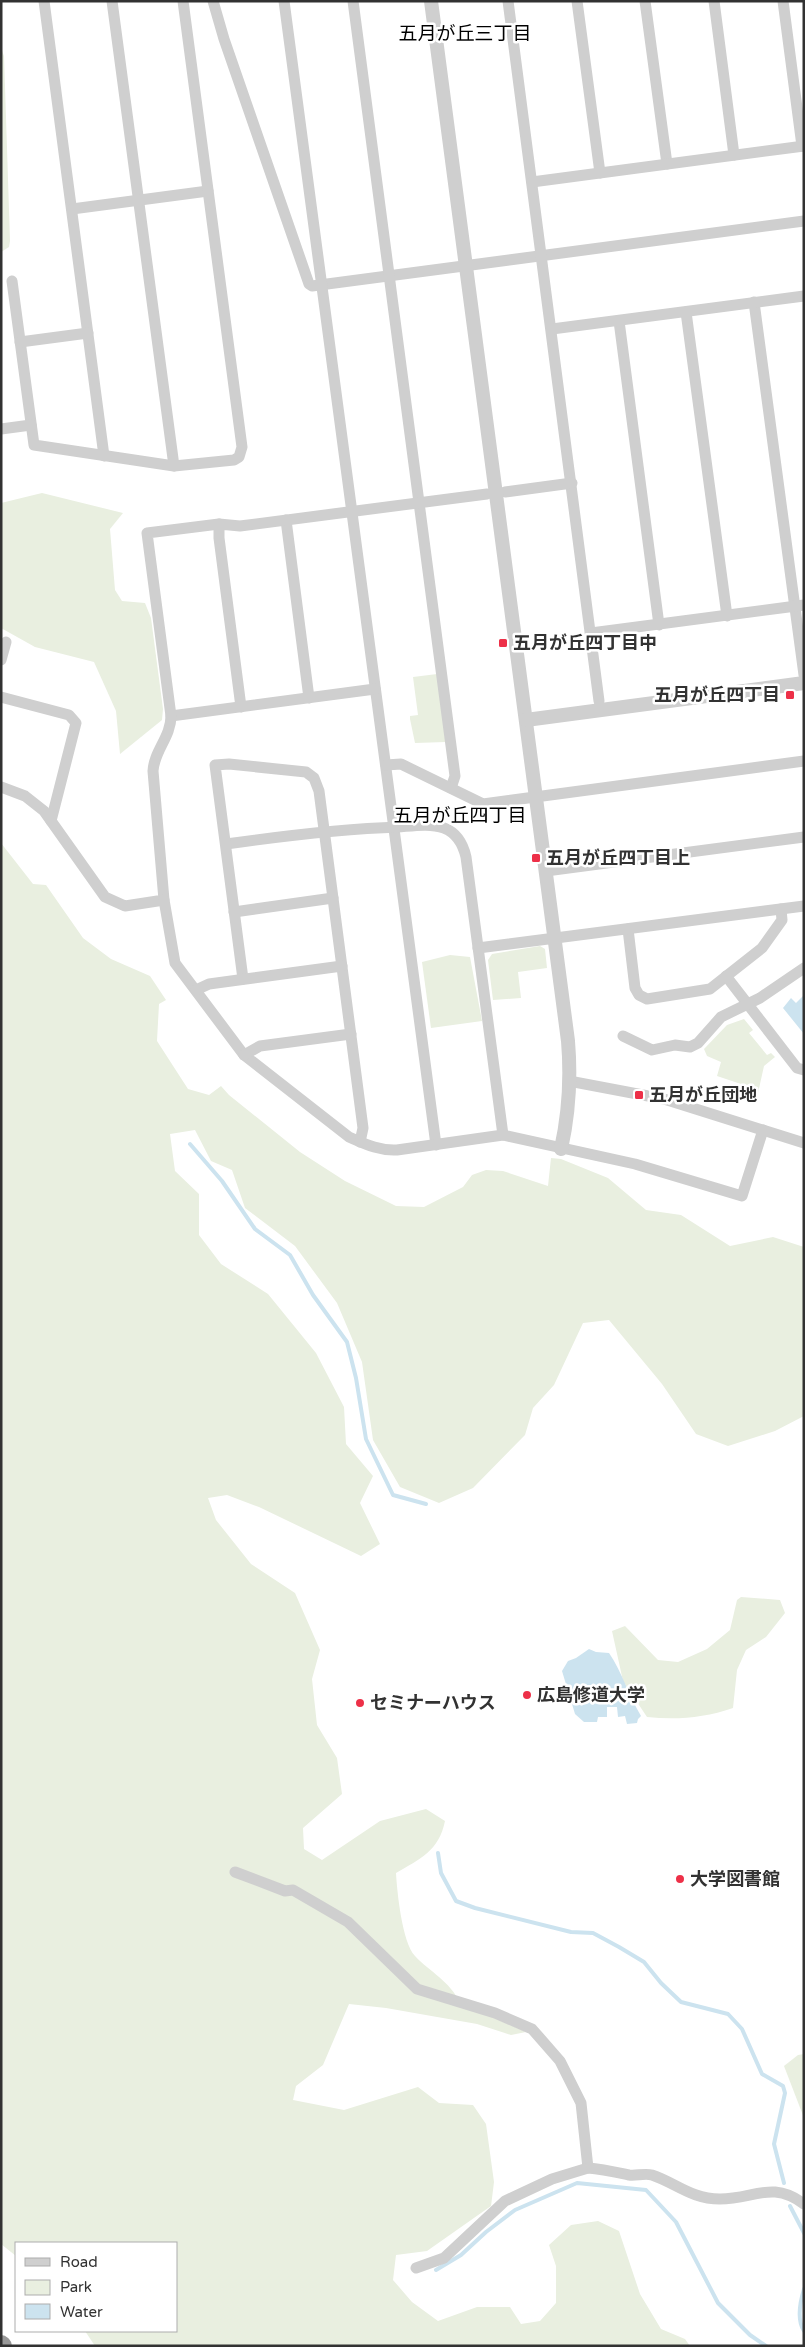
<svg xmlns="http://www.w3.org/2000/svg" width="805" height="2347" font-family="'Varela Round','Noto Sans JP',sans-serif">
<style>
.green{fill:#e9efe0}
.water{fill:#cce3ef}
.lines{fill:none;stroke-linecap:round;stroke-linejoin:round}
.stream{stroke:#cce3ef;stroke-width:4}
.minor{stroke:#cfcfcf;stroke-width:11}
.tertiary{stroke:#cfcfcf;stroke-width:14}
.motorway{stroke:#999;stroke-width:20}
.poi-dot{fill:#ed3048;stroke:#fff;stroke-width:2}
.labels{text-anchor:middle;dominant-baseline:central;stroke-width:5;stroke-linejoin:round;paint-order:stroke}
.poi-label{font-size:18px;font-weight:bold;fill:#323232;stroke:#fff;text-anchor:start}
.neighbourhood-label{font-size:19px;fill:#000;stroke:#fff}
</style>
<rect width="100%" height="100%" fill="#fff"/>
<!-- green -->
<g class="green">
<polygon points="1,48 4,56 10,241 9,247 1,252"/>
<polygon points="42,493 123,513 110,529 115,590 122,601 145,603 151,618 163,709 162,720 120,754 116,711 94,662 35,647 1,628 1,503"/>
<polygon points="437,674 446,742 415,743 410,719 410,716 418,715 413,677"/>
<path d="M1 843 33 884 46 885 83 938 111 959 150 976 166 1000 159 1004 157 1041 188 1089 209 1095 221 1086 229 1095 300 1152 345 1181 396 1206 424 1207 463 1187 472 1175 486 1170 503 1171 548 1186 551 1158 561 1159 608 1178 646 1210 681 1215 730 1246 773 1237 804 1247V1416L775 1431 728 1446 696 1434 662 1384 609 1320 583 1323 554 1385 533 1408 525 1435 473 1488 439 1503 400 1487 373 1440 362 1362 337 1303 295 1246 245 1208 232 1170 211 1161 195 1130 170 1134 175 1171 199 1194V1235L221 1264 268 1294 316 1353 344 1407 346 1444 373 1476 360 1503 380 1544 361 1556 259 1507 227 1495 208 1498 216 1520 251 1564 295 1593 320 1650 312 1679 317 1725 337 1758 342 1794 303 1828 304 1849 322 1860 380 1821 426 1809 445 1821C439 1851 420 1859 396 1873 397 1891 402 1942 415 1956 430 1972 450 1981 460 2003L526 2032 511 2035 477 2024 386 2008 349 2004 323 2065 296 2086 293 2100 344 2110 418 2087 439 2103 473 2105 486 2124 494 2182 491 2206 427 2251 396 2255 393 2280 412 2302 438 2321 477 2307H510L521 2324 540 2321 556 2303V2266L549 2245 571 2225 598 2221 619 2231 640 2294 661 2329 685 2339 690 2346H95L85 2331H176V2243H16V2256L1 2244Z"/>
<polygon points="540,946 545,949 547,968 518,972 521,998 493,1000 488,960 492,954"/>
<polygon points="450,955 470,957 482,1021 431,1028 422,962"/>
<polygon points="744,1019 753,1030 749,1033 767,1055 771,1053 775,1057 764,1066 758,1093 741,1084 717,1076 721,1062 707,1056 704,1049 727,1025"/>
<path d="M741 1597 780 1600 785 1613 766 1637 746 1650 737 1670 733 1708C704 1718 677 1720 647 1717L623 1681 612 1631 625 1626 658 1660 678 1662 707 1649 730 1630 737 1600Z"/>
<polygon points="804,2054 804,2118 784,2066 798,2055"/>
</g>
<!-- water -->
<g class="water">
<polygon points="804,995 804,1034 783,1008 791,998 796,1003"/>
<path d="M589 1649 596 1652 609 1653C622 1672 629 1696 641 1716L638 1719 637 1723 627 1724 625 1716 618 1717 617 1707H607V1717H598L597 1722H584L575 1714 562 1671 568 1661 576 1658Z"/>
</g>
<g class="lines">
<!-- stream -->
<g class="stream">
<polyline points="190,1144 222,1181 255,1229 290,1255 313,1295 347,1342 356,1378 366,1439 393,1495 426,1504"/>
<polyline points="438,1853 441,1873 456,1901 475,1908 571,1932 593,1933 619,1947 644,1962 661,1983 681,2002 728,2014 742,2029 762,2074 783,2086 785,2093 774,2144 784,2183"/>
<polyline points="790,2206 804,2233"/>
<polyline points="436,2270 461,2255 486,2232 515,2210 577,2183 646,2190 676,2222 718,2303 750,2335 766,2346"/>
<path d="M804 2289C800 2302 797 2320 804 2331"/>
</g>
<!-- minor -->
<g class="minor">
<polyline points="44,1 104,456"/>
<polyline points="112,1 174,466"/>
<polyline points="213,1 224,39 309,284 312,286 804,221"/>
<polyline points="284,1 436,1145"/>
<polyline points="353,1 455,776 451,788"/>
<polyline points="508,1 599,701"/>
<polyline points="577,1 600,173"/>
<polyline points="645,1 667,164"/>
<polyline points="714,1 734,155"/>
<polyline points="783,1 802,146"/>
<polyline points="532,182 804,146"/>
<polyline points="72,209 208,191"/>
<polyline points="12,281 34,445 174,466 234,460 239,457 242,447 183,1"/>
<polyline points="754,302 804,675"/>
<polyline points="686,312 727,616"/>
<polyline points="619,321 659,625"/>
<polyline points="552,329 804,296"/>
<polyline points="20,342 88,333"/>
<polyline points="1,429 31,425"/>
<polyline points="505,492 572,483"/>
<polyline points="286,520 309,698"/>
<polyline points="591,633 804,605"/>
<polyline points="1,660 6,642"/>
<polyline points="1,697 69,715 76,723 51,821"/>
<polyline points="241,707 219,538 219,524 240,526 487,494"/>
<polyline points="171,716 375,689"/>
<polyline points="386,765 401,764 483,804 804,761"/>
<path d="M1 787 25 796 44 811 105 897 125 906 164 900 153 771C154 751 171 737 171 716L147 533 219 524"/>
<path d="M226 844C283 836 339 829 398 827 412 826 430 823 444 828 457 833 463 844 466 857L503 1135"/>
<polyline points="546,871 804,837"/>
<path d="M164 900 175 963 244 1055 349 1137C365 1144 379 1151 397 1150L503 1135 635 1164 742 1196 763 1130"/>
<polyline points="234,912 333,898"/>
<polyline points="628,929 635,988 639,995 647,999 710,989 762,948 782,920 781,909"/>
<polyline points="478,948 804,906"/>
<polyline points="726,976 797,1068 804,1070"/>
<polyline points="243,979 215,765 229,764 306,772 314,778 319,791 363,1128 360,1142"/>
<polyline points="196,990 209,984 342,966"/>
<polyline points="623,1036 652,1050 675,1045 690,1047 698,1043 721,1017 760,998 804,968"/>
<polyline points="244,1055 260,1046 351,1034"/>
<polyline points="569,1081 664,1099 804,1143"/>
<path d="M235 1872 285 1891 293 1890 348 1922 417 1989 495 2013 532 2029 560 2061 581 2103 588 2168C602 2169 615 2172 629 2175 636 2176 645 2173 652 2175 676 2183 691 2199 720 2199 754 2199 772 2180 804 2204"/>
<polyline points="416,2268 444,2258 505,2201 552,2179 588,2168"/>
</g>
<!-- tertiary -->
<g class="tertiary">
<path d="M431 1 568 1041C571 1077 569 1113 561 1149"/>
<polyline points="526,720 804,683"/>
</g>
<!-- motorway -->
<polyline class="motorway" points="1,2345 2,2346"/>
</g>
<!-- markers -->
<g class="poi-dot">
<rect x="498" y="638" width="10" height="10" rx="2.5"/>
<rect x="785" y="690" width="10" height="10" rx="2.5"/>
<rect x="531" y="853" width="10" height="10" rx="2.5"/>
<rect x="634" y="1090" width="10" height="10" rx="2.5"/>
<circle cx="527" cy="1695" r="5"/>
<circle cx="360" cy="1703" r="5"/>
<circle cx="680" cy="1879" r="5"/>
</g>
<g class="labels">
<!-- poi labels -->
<g class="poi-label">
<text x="513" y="643">五月が丘四丁目中</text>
<text x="780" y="695" text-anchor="end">五月が丘四丁目</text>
<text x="546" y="858">五月が丘四丁目上</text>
<text x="649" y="1095">五月が丘団地</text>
<text x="537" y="1695">広島修道大学</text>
<text x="370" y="1703">セミナーハウス</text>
<text x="690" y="1879">大学図書館</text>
</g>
<!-- neighbourhood labels -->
<g class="neighbourhood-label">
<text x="465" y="34">五月が丘三丁目</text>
<text x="460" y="816">五月が丘四丁目</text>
</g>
</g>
<!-- border -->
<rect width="805" height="2347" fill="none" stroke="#323232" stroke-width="5"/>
<!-- legend -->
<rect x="15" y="2242" width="162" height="90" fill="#ffffff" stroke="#adadad"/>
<rect x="25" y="2258" width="25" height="8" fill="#cfcfcf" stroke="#adadad"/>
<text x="60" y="2267" font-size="15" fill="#323232">Road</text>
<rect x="25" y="2280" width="25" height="15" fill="#e9efe0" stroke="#adadad"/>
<text x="60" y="2292" font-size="15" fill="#323232">Park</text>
<rect x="25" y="2304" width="25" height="15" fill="#cce3ef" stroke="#adadad"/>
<text x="60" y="2317" font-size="15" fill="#323232">Water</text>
</svg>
